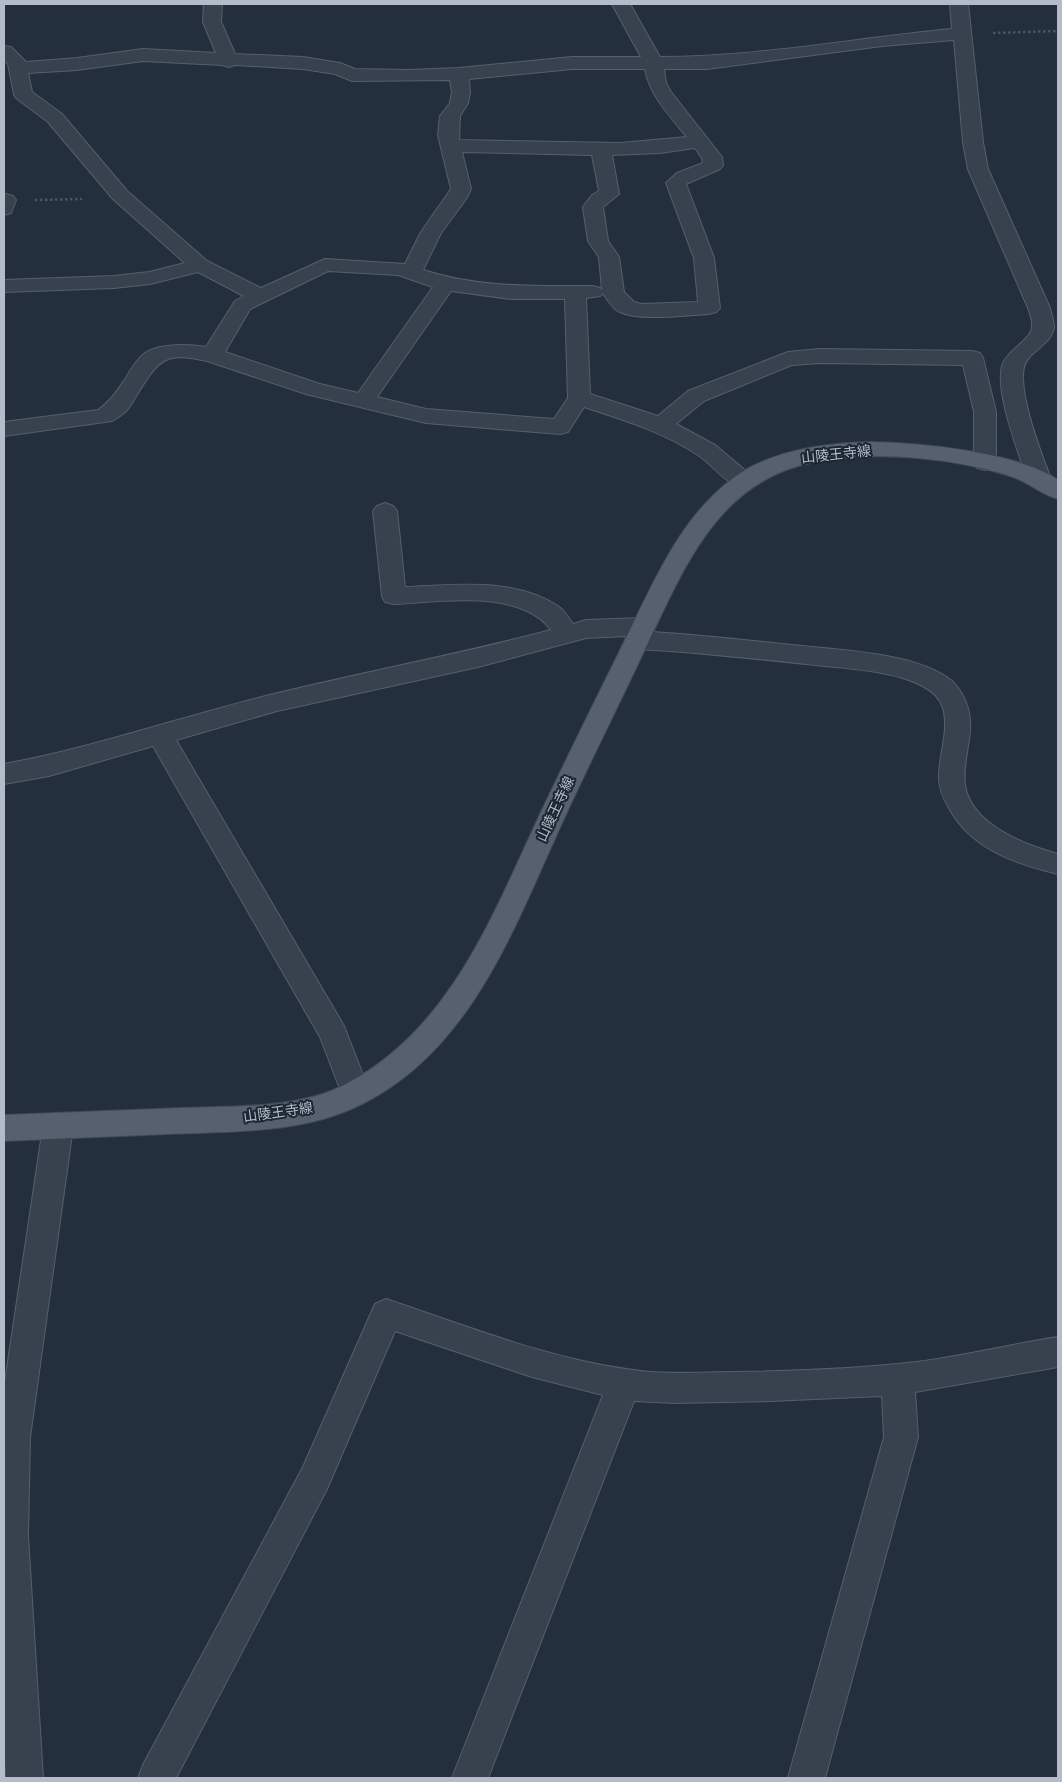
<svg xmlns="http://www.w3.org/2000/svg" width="1062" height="1782" font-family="Jost,'Noto Sans JP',sans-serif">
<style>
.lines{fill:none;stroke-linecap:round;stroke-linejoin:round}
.minor-casing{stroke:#565f6c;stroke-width:2}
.major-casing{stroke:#414a57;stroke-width:2}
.path{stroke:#44595c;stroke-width:2.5;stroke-dasharray:2.5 2.5;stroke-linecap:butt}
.minor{fill:#38414e;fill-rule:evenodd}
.major{fill:#56606e;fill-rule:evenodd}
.labels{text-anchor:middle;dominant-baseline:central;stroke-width:4;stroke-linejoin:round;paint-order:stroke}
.street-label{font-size:14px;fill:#b4bcc9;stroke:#1d2633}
</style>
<rect width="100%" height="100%" fill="#242f3e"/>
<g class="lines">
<!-- minor casing -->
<g class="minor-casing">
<g id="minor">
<path d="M204 4H222L221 22 235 54 303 57 340 63 355 69 408 70 459 68 572 57H641L612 4H630L660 57C758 57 855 38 952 29L950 4H968L983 142 988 169 1050 308C1051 314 1054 321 1054 327 1052 345 1028 351 1024 367 1018 393 1041 453 1051 479L1047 484 1039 487 1031 484 1027 479C1019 453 995 393 1002 366 1006 351 1031 340 1032 327 1033 321 1030 314 1028 308L968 169 963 142 954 40 882 46 707 69H664L666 83 671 92 722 157 723 165 720 169 686 184 714 258 720 308 716 312 709 314C685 315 639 322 618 311 611 307 607 299 603 293L600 296 586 298 590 394 658 416 688 391 788 352 820 349 972 351 980 353 983 358 996 412V463L993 468 985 470 977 468 974 463V412L963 365 820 363 792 365 704 401 676 424 715 445 752 476 756 481 752 486C730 492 715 466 698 455 663 432 624 420 584 407L568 432 560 434 426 423 306 394 207 361C165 352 160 358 138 393 134 399 130 408 125 412 121 416 116 418 112 421L4 436V422L98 410C111 401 117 391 126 378 131 369 137 359 145 353 159 343 189 344 206 347L235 301 244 296 198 272 150 284 114 288 4 292V280L114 276 149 272 185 263 113 199 48 122 16 98 14 94 8 64 4 60V46L11 47 26 62 77 58 143 49 216 53 203 22ZM143 61 222 65 229 67 235 65 303 69 335 74 352 81 450 80 452 92 450 103 440 116 438 135 451 189 421 232 405 264 325 259 261 288 207 261 127 191 62 114 32 92 28 73 77 70ZM572 69H645C650 96 670 116 687 137L620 143 459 140 460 116 468 103 470 92 469 79ZM695 148 702 158 703 163 677 173 666 183 694 258 698 302 642 304 634 302 624 292 619 257 608 241 603 207 619 194 612 155 660 153ZM462 152 592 155 599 191 592 195 583 207 588 241 599 257 602 290 600 288 593 286C534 286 479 288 423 270L441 233 466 199 471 189ZM328 271 398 275 433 287 358 393 320 384 225 352 250 309ZM451 291 511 299H565L568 398 554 419 426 409 377 397Z"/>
<polygon points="6,194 13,196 16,200 11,213 4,215 4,195"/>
<path d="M385 503 393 506 397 511 405 587C457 585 512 577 558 606 564 610 569 618 573 624L586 620 643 618 652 621 655 627 652 632C699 635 745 640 792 645 836 650 917 652 952 681 957 685 960 691 963 696 980 728 961 754 965 785 971 825 1026 845 1058 854V874C1016 864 971 849 949 808 942 797 938 786 939 773 940 751 954 715 936 696 928 687 915 682 903 678 872 669 838 668 806 664 750 658 694 652 637 649L628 646 625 640 627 636 586 638 478 667 277 711 176 740 344 1026 370 1093 365 1102 355 1105 345 1102 320 1037 153 746 49 776 4 784V764C97 747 186 715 278 693 369 671 460 654 551 630 519 588 440 602 394 604L385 602 382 596 373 511 377 506Z"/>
<polygon points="58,1114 69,1118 73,1127 30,1437 28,1536 43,1778 6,1778 4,1743 4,1388 43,1127 47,1118"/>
<path d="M386 1299C467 1326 548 1359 633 1370 667 1375 701 1372 735 1372 796 1371 856 1369 916 1362 964 1356 1011 1344 1058 1337V1367L915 1392 918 1437 825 1778H788L884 1437 882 1396 770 1401 675 1403 634 1401 488 1778H452L603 1395 532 1377 395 1331 327 1489 176 1778H138L143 1765 303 1467 375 1304Z"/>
</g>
</g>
<!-- major casing -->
<g class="major-casing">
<path id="major" d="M872 442C922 443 1017 452 1058 480V499C1043 495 1029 483 1013 477 955 458 876 450 815 462 717 480 684 569 645 649 618 707 589 764 562 823 515 926 472 1048 364 1103 304 1134 234 1131 168 1134 113 1136 58 1139 4 1141V1115C63 1113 122 1110 182 1108 233 1106 298 1109 344 1085 451 1030 493 914 541 812 570 751 600 691 630 630 657 575 682 517 732 479 770 450 825 443 872 442Z"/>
</g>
<!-- path -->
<g class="path">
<polyline points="993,33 1058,31"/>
<polyline points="35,200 82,199"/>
</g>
<!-- minor -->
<use href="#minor" class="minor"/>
<!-- major -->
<use href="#major" class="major"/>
</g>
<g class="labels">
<!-- street labels -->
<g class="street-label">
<text transform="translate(836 454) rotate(-6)">山陵王寺線</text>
<text transform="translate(555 809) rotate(-65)">山陵王寺線</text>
<text transform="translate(278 1112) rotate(-8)">山陵王寺線</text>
</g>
</g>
<!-- border -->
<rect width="1062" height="1782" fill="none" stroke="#b4bcc9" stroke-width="10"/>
</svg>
